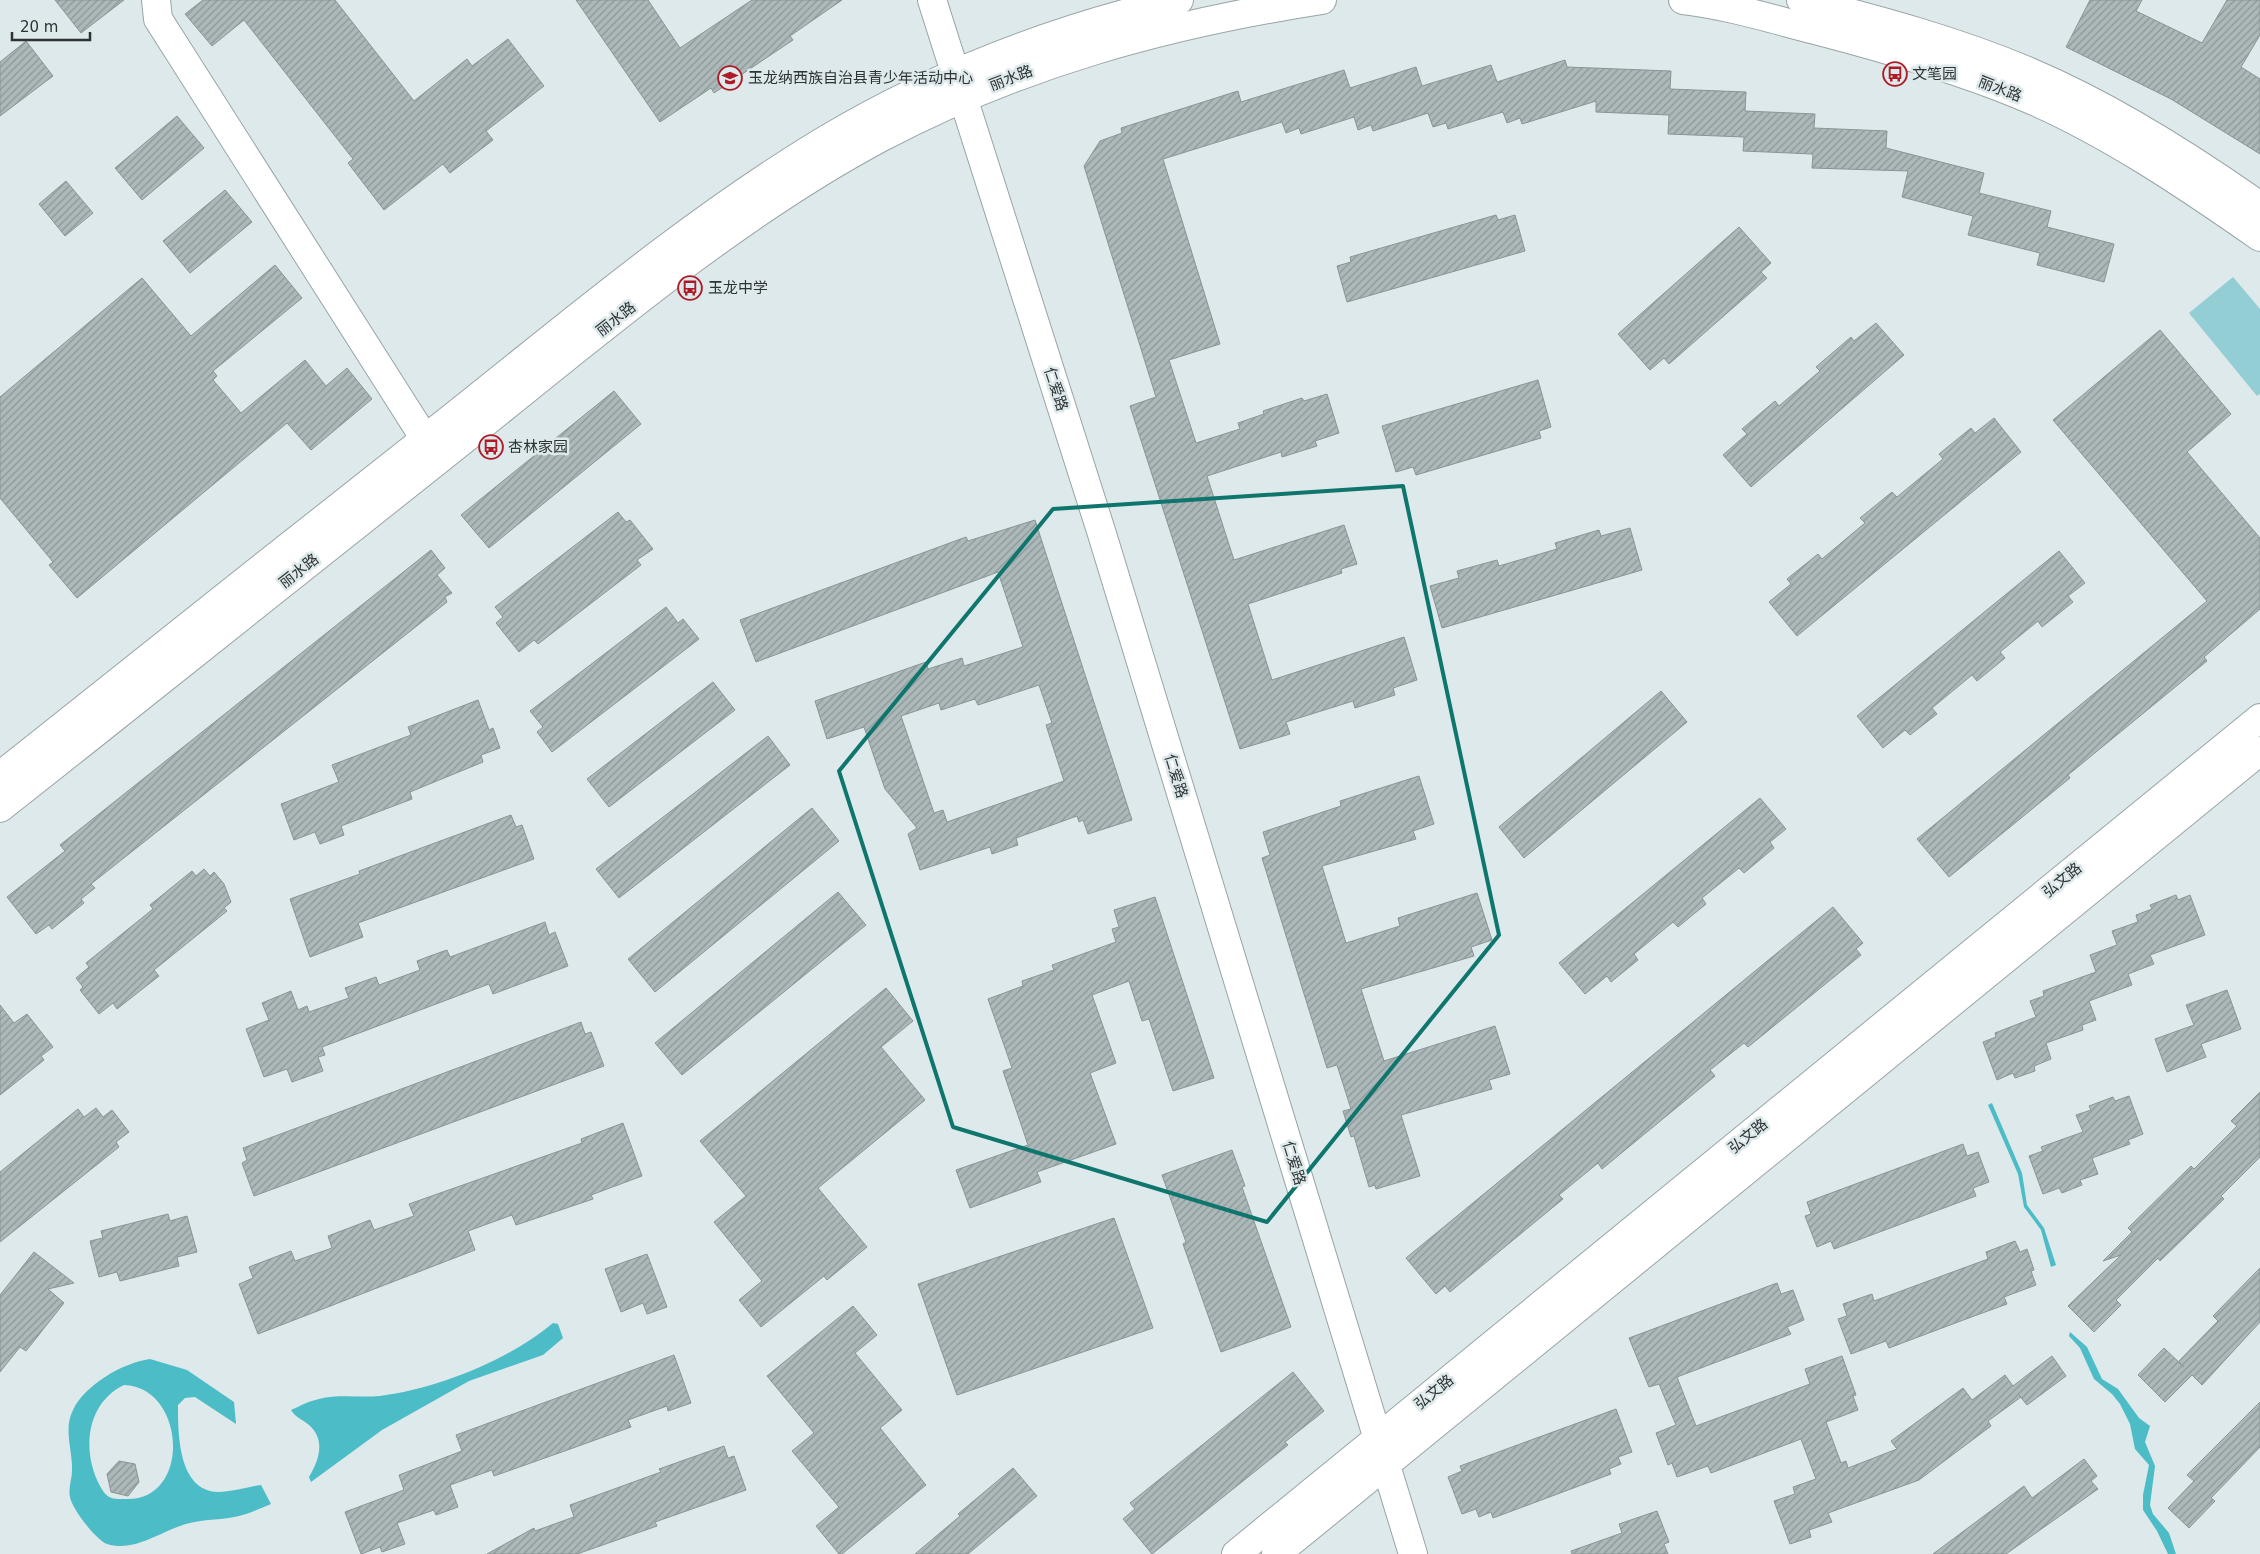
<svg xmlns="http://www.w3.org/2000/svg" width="2260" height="1554" font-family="'DejaVu Sans','Noto Sans SC',sans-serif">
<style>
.pitch{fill:#93ced4}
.water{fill:#4cbcc6;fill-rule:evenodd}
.building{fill:url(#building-hatch);stroke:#899495;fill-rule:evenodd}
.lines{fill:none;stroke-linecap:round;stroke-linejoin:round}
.minor-casing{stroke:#98a4a5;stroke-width:30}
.minor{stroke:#fff;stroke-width:28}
.marked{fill:none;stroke:#0f766e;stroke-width:4;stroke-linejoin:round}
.labels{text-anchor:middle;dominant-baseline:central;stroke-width:5;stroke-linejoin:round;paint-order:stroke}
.poi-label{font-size:15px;fill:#2d3232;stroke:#dde9eb;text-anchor:start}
.street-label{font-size:15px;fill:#2d3232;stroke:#dde9eb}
</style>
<defs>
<pattern id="building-hatch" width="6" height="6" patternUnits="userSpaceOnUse" patternTransform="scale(1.25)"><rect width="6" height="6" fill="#acb8b9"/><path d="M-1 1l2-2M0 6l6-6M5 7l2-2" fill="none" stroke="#8c9697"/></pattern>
</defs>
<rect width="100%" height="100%" fill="#dde9eb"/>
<!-- pitch -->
<polygon class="pitch" points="2233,277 2260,309 2260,394 2257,396 2189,313"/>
<!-- water -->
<g class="water">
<polygon points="1992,1103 2022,1173 2027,1205 2044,1228 2056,1265 2051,1267 2041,1230 2024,1207 2018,1174 1992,1114 1988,1105"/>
<path d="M553 1323 558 1324 563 1338 543 1355 469 1381 382 1430 311 1482 309 1477C319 1460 326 1440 309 1425 302 1419 296 1418 291 1410 300 1406 309 1401 319 1399 339 1394 360 1398 380 1396 437 1389 509 1360 553 1323Z"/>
<polygon points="2070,1332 2087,1347 2102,1379 2118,1389 2139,1418 2150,1426 2145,1442 2155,1466 2150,1505 2153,1514 2169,1533 2176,1554 2168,1554 2157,1531 2143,1510 2143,1495 2149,1465 2135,1449 2130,1424 2120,1404 2112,1394 2094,1379 2080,1348 2069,1336"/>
<path d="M150 1359 187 1370 234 1402 236 1424 195 1397 185 1398 178 1405C178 1433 178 1491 218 1492 232 1492 247 1487 261 1485L271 1504C261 1508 250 1513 239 1516 223 1520 206 1519 190 1523 163 1529 136 1553 107 1544 96 1540 72 1509 70 1497 68 1488 72 1479 72 1471 73 1451 63 1429 73 1410 85 1385 122 1363 150 1359ZM124 1385C186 1387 192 1501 126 1499 116 1499 109 1500 103 1491 81 1457 84 1404 124 1385Z"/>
</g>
<!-- building -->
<g class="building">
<polygon points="55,0 124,0 81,33"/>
<polygon points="203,0 335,0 414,101 467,59 472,66 508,39 544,86 486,131 493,140 450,173 443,164 384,210 348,163 353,159 244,20 212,46 185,14"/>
<polygon points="576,0 648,0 680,48 752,0 842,0 790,36 793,40 714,93 711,88 660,122"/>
<polygon points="2090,0 2142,0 2136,11 2202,43 2227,0 2260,0 2260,35 2241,67 2260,79 2260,154 2171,99 2066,47"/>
<polygon points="26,41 53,76 0,116 0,62"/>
<polygon points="1565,60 1567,67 1671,71 1670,89 1746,92 1745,111 1815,114 1814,128 1887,131 1886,148 1984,173 1979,193 2051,211 2047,227 2114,244 2104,282 2037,265 2040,253 1968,235 1973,216 1902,197 1908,171 1812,168 1813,154 1743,151 1744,137 1668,134 1669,115 1596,112 1596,101 1522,124 1520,118 1507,123 1503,112 1448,129 1446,123 1433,127 1428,113 1373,131 1371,125 1358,130 1354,117 1301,134 1299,128 1286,133 1282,122 1163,159 1220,344 1169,360 1196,443 1240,429 1238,423 1264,414 1263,411 1302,398 1304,401 1327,394 1339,433 1315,441 1317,446 1282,457 1281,452 1207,476 1234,560 1344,525 1357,564 1341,569 1342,573 1248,604 1272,680 1404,637 1417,680 1393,688 1395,695 1355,708 1353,701 1286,722 1290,734 1240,749 1130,406 1156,397 1084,166 1100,141 1122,133 1121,128 1238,91 1241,102 1344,70 1350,88 1416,67 1422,86 1491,65 1497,82"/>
<polygon points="177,116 204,148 142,200 115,168"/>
<polygon points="66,181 93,213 65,236 39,204"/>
<polygon points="225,190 252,222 190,273 163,241"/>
<polygon points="1496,215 1498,220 1515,215 1525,251 1347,302 1337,266 1351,262 1350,257"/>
<polygon points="1739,227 1771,263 1761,272 1767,278 1669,364 1664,358 1650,370 1618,334"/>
<polygon points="275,265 302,298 213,371 217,376 213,380 241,413 305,360 326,386 347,368 372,399 311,450 287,423 77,598 49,565 53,562 0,498 0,397 142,278 191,336"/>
<polygon points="1876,323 1904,355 1751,487 1723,455 1747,434 1742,429 1775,401 1779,406 1820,371 1816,367 1851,337 1854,341"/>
<polygon points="2160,330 2231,414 2187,452 2260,538 2260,609 2204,657 2207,661 2068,775 2070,778 1949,877 1917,839 2207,601 2053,420"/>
<polygon points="1538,380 1551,427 1539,431 1541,438 1416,475 1413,467 1396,472 1382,426"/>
<polygon points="614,391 641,424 489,548 461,515"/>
<polygon points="1994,418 2021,452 1797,636 1769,602 1791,584 1787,579 1818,554 1822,559 1865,523 1860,518 1892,492 1897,497 1943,459 1939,454 1971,428 1975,433"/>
<polygon points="618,512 626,522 630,520 653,549 637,560 641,565 624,578 538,644 534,640 519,652 496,623 503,617 495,607"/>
<path d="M1035 520 1132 820 1088 834 1083 820 1079 822 1077 816 1016 838 1018 845 992 854 990 847 920 870 908 834 917 828 885 789 864 727 827 739 815 701 926 662 928 669 962 658 964 666 1023 647 998 572 756 662 740 620 966 537 968 541ZM1039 685 1052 723 1046 725 1064 781 947 822 943 810 934 813 901 716 939 703 941 710 975 699 978 705Z"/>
<polygon points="1630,528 1642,570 1442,628 1430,586 1459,578 1457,571 1497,560 1499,566 1557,549 1555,543 1599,530 1601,536"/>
<polygon points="431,550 445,568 437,575 452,593 445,597 447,602 91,884 95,888 81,899 84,903 52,929 49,925 36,934 7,897 65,851 60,845"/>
<polygon points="2059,551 2085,583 2068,596 2073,602 2042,627 2038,621 2000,652 2005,658 1977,681 1972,675 1932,708 1937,714 1910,735 1905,730 1883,748 1857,716"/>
<polygon points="666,607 678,623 683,619 699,639 552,752 537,732 543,727 530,711"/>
<polygon points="713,682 735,710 609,807 587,779"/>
<polygon points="1661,691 1687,722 1524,858 1499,827"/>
<polygon points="478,700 489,730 493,728 500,748 481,755 483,762 410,792 412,799 341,826 344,835 320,844 315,832 294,840 281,804 339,782 332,765 411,735 408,727"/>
<polygon points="768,736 790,765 619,898 596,869"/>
<polygon points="1419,776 1434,824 1413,831 1416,839 1322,866 1346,943 1400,926 1398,918 1477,893 1492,940 1471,947 1474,956 1361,989 1384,1061 1495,1026 1510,1074 1489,1080 1492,1089 1401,1115 1420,1176 1376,1189 1375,1185 1369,1187 1354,1136 1351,1137 1343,1111 1351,1109 1337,1065 1327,1068 1318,1039 1262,858 1270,855 1263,832 1341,806 1340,801"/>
<polygon points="1760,798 1786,829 1770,842 1774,848 1744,873 1739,868 1702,898 1706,904 1678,927 1673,922 1634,954 1638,960 1611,982 1607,976 1585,994 1559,963"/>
<polygon points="812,808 839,841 655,992 628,959"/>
<polygon points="511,815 516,827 522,825 534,859 358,923 363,937 310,957 290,899 360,874 359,871"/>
<polygon points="204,869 210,876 214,872 224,884 231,902 224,908 227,911 154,970 159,976 117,1009 113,1003 99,1014 80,990 83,987 76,978 89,967 86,963 153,909 150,905 192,871 196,876"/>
<polygon points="838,892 866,925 682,1075 655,1043"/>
<polygon points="2176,895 2178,900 2190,895 2205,935 2150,955 2154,964 2128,974 2132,985 2089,1001 2096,1020 2082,1025 2083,1030 2046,1043 2051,1059 2034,1066 2035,1071 2015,1078 2013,1073 1997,1080 1983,1042 1996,1037 1995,1033 2036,1017 2030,1001 2044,996 2043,991 2096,972 2090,955 2117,945 2112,931 2138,922 2136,915 2152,909 2150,905"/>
<polygon points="1155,897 1214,1078 1173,1091 1149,1019 1142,1021 1129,981 1092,995 1116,1063 1090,1073 1116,1144 1037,1172 1041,1182 970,1208 956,1170 1028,1145 1003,1071 1012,1068 988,999 1023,986 1022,981 1054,970 1052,965 1116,942 1112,929 1119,927 1114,910"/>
<polygon points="1833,907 1863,943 1856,949 1861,955 1748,1047 1744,1043 1710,1070 1715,1076 1602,1169 1598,1163 1559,1195 1563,1199 1450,1292 1445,1286 1436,1294 1406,1258"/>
<polygon points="545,922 549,935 555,932 568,966 493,994 489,984 322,1047 325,1055 318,1057 323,1071 292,1082 287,1069 264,1077 246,1029 269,1020 262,1003 291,991 298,1010 307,1006 309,1012 349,998 345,988 376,977 379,985 420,970 417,961 430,956 447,950 450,957"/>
<polygon points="886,988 913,1021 881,1047 925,1100 818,1188 867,1247 827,1280 824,1276 761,1327 739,1300 762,1281 714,1222 746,1196 700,1141"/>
<polygon points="2227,990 2241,1029 2201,1044 2206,1057 2167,1072 2155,1039 2194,1025 2186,1005"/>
<polygon points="0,1005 14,1023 27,1014 53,1047 41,1056 44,1060 0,1095"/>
<polygon points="581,1022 585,1034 591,1032 604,1066 254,1196 242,1163 247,1160 243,1148"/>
<polygon points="2260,1092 2260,1157 2221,1196 2224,1199 2160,1261 2158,1258 2116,1300 2121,1305 2094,1332 2068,1306 2121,1255 2103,1261 2132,1232 2128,1228 2191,1166 2194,1169 2237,1126 2231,1121"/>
<polygon points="2129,1096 2143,1134 2128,1140 2130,1144 2092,1158 2098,1174 2080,1180 2082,1185 2062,1193 2059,1188 2043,1194 2029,1156 2043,1151 2041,1147 2083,1132 2076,1115 2091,1110 2089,1106 2113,1097 2115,1101"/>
<polygon points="96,1108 103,1117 112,1110 129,1132 116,1142 119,1147 0,1242 0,1172 78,1109 84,1117"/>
<polygon points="623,1123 642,1176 591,1195 593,1199 516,1225 512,1215 468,1231 475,1250 258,1334 239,1284 253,1278 249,1267 291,1251 295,1261 332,1248 328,1236 370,1220 374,1230 414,1216 409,1204 582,1143 581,1139"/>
<polygon points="1963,1144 1967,1156 1978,1152 1989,1182 1973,1188 1976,1196 1834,1249 1831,1241 1817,1247 1805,1216 1811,1214 1807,1202"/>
<polygon points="1232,1150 1245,1186 1242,1187 1291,1327 1221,1352 1183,1244 1186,1242 1162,1175"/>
<polygon points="168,1214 170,1221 187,1216 197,1252 177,1257 179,1266 120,1281 117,1272 99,1277 90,1241 103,1238 101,1231"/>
<polygon points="1114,1218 1153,1328 957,1395 918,1284"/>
<polygon points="2015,1241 2020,1252 2027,1249 2034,1270 2031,1271 2036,1285 2004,1297 2007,1304 1966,1319 1889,1348 1886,1341 1851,1354 1838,1319 1847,1316 1843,1304 1872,1294 1874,1301 1988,1259 1986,1252"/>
<polygon points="34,1252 74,1283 48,1289 64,1303 26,1351 20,1347 0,1372 0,1295"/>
<polygon points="647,1254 667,1307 647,1314 643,1303 621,1312 605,1269"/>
<polygon points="2260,1268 2260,1322 2202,1385 2192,1375 2165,1402 2138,1375 2164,1348 2184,1367 2178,1362 2218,1321 2213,1316"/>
<polygon points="1777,1283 1781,1294 1793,1290 1804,1320 1787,1327 1791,1334 1677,1377 1696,1426 1810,1384 1805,1369 1842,1356 1856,1395 1853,1396 1858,1410 1826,1422 1841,1463 1846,1461 1848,1468 1897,1449 1891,1441 1963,1388 1972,1400 2005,1375 2013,1386 2052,1356 2066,1376 2027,1405 2019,1395 2021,1397 1988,1421 1991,1426 1919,1480 1828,1513 1832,1522 1809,1530 1811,1537 1790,1544 1774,1501 1795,1494 1793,1487 1816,1479 1801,1439 1711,1473 1708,1466 1677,1477 1672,1463 1668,1465 1656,1433 1676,1425 1659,1384 1649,1387 1629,1338"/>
<polygon points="853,1306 877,1335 855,1353 902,1410 880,1428 926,1485 842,1554 839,1554 816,1526 839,1507 792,1451 814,1433 767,1376"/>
<polygon points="674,1355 691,1403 668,1411 667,1406 628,1420 631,1427 573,1448 494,1476 492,1470 450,1485 458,1507 436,1515 434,1510 397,1523 405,1544 382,1552 380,1547 361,1554 345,1512 404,1490 399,1475 462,1451 456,1435"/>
<polygon points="1293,1372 1324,1411 1285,1442 1288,1445 1152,1554 1123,1519 1135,1509 1130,1503"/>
<polygon points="2260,1402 2260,1447 2211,1498 2215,1501 2189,1528 2168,1508 2194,1481 2187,1475"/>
<polygon points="1616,1409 1632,1452 1618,1457 1621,1464 1609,1469 1611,1474 1493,1518 1491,1512 1479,1517 1476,1509 1462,1514 1448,1477 1462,1471 1460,1466"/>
<polygon points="724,1446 728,1458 734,1456 746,1490 655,1522 657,1526 577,1554 487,1554 534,1528 535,1531 574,1517 570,1505 661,1472 659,1469"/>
<polygon points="2084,1459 2097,1476 2091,1481 2098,1489 2006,1554 1933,1554 2024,1486 2032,1498"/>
<polygon points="119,1461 135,1464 139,1482 128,1496 111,1492 107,1474"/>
<polygon points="1013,1468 1037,1496 968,1554 915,1554 960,1516 958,1514"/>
<polygon points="1657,1511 1669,1542 1664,1544 1668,1554 1572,1554 1571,1551 1622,1533 1619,1524"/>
</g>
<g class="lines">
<!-- minor casing -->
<g class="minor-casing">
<g id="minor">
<polyline points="156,0 158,19 425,439"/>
<polyline points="932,0 1102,534 1413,1554"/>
<path d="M1683 0C1727 5 1772 19 1815 30 1884 48 1954 68 2020 95 2103 129 2187 186 2260 237"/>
<path d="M1801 0C1878 20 1958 41 2032 73 2112 107 2189 156 2260 206"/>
<path d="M0 776C149 657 299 538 449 420 570 324 689 223 822 142 932 76 1054 29 1179 0"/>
<path d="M0 808C151 689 301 569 452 449 587 342 727 220 880 138 1020 64 1166 24 1322 0"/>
<polyline points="1236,1554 2260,718"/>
<polyline points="1276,1554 2260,751"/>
</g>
</g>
<!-- minor -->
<use href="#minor" class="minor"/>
</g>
<!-- marked area -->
<path class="marked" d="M1403 486 1499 935 1267 1222 953 1127 839 771 1053 509Z"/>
<!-- icons -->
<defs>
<g id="bus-ring" transform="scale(1.25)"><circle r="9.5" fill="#dde9eb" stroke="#ae1b27" stroke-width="1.5"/><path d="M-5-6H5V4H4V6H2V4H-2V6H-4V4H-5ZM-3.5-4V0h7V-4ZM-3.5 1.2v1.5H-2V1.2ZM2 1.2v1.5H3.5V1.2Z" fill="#ae1b27"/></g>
<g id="school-ring" transform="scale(1.25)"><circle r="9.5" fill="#dde9eb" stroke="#ae1b27" stroke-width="1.5"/><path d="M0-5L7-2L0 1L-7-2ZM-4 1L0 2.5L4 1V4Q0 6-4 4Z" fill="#ae1b27"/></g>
</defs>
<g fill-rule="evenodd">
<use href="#bus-ring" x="1895" y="74"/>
<use href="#school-ring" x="730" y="78"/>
<use href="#bus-ring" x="690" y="288"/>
<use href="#bus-ring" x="491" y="447"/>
</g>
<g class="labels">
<!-- poi labels -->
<g class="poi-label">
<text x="1912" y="74">文笔园</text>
<text x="748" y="78">玉龙纳西族自治县青少年活动中心</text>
<text x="708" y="288">玉龙中学</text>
<text x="508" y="447">杏林家园</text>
</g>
<!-- street labels -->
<g class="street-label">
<text transform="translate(1011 78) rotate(-21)">丽水路</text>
<text transform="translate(2000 89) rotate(21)">丽水路</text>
<text transform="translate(616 319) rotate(-38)">丽水路</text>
<text transform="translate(1056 389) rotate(72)">仁爱路</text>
<text transform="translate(299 571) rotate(-38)">丽水路</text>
<text transform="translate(1176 776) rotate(73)">仁爱路</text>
<text transform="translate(2062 880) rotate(-39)">弘文路</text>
<text transform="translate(1748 1136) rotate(-39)">弘文路</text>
<text transform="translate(1294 1163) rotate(73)">仁爱路</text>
<text transform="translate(1434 1392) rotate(-39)">弘文路</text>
</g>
</g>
<!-- scale -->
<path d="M12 32v8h78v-8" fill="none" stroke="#2d3232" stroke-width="2.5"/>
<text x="20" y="32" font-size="15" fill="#2d3232" stroke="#dde9eb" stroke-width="4" paint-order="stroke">20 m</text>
</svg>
